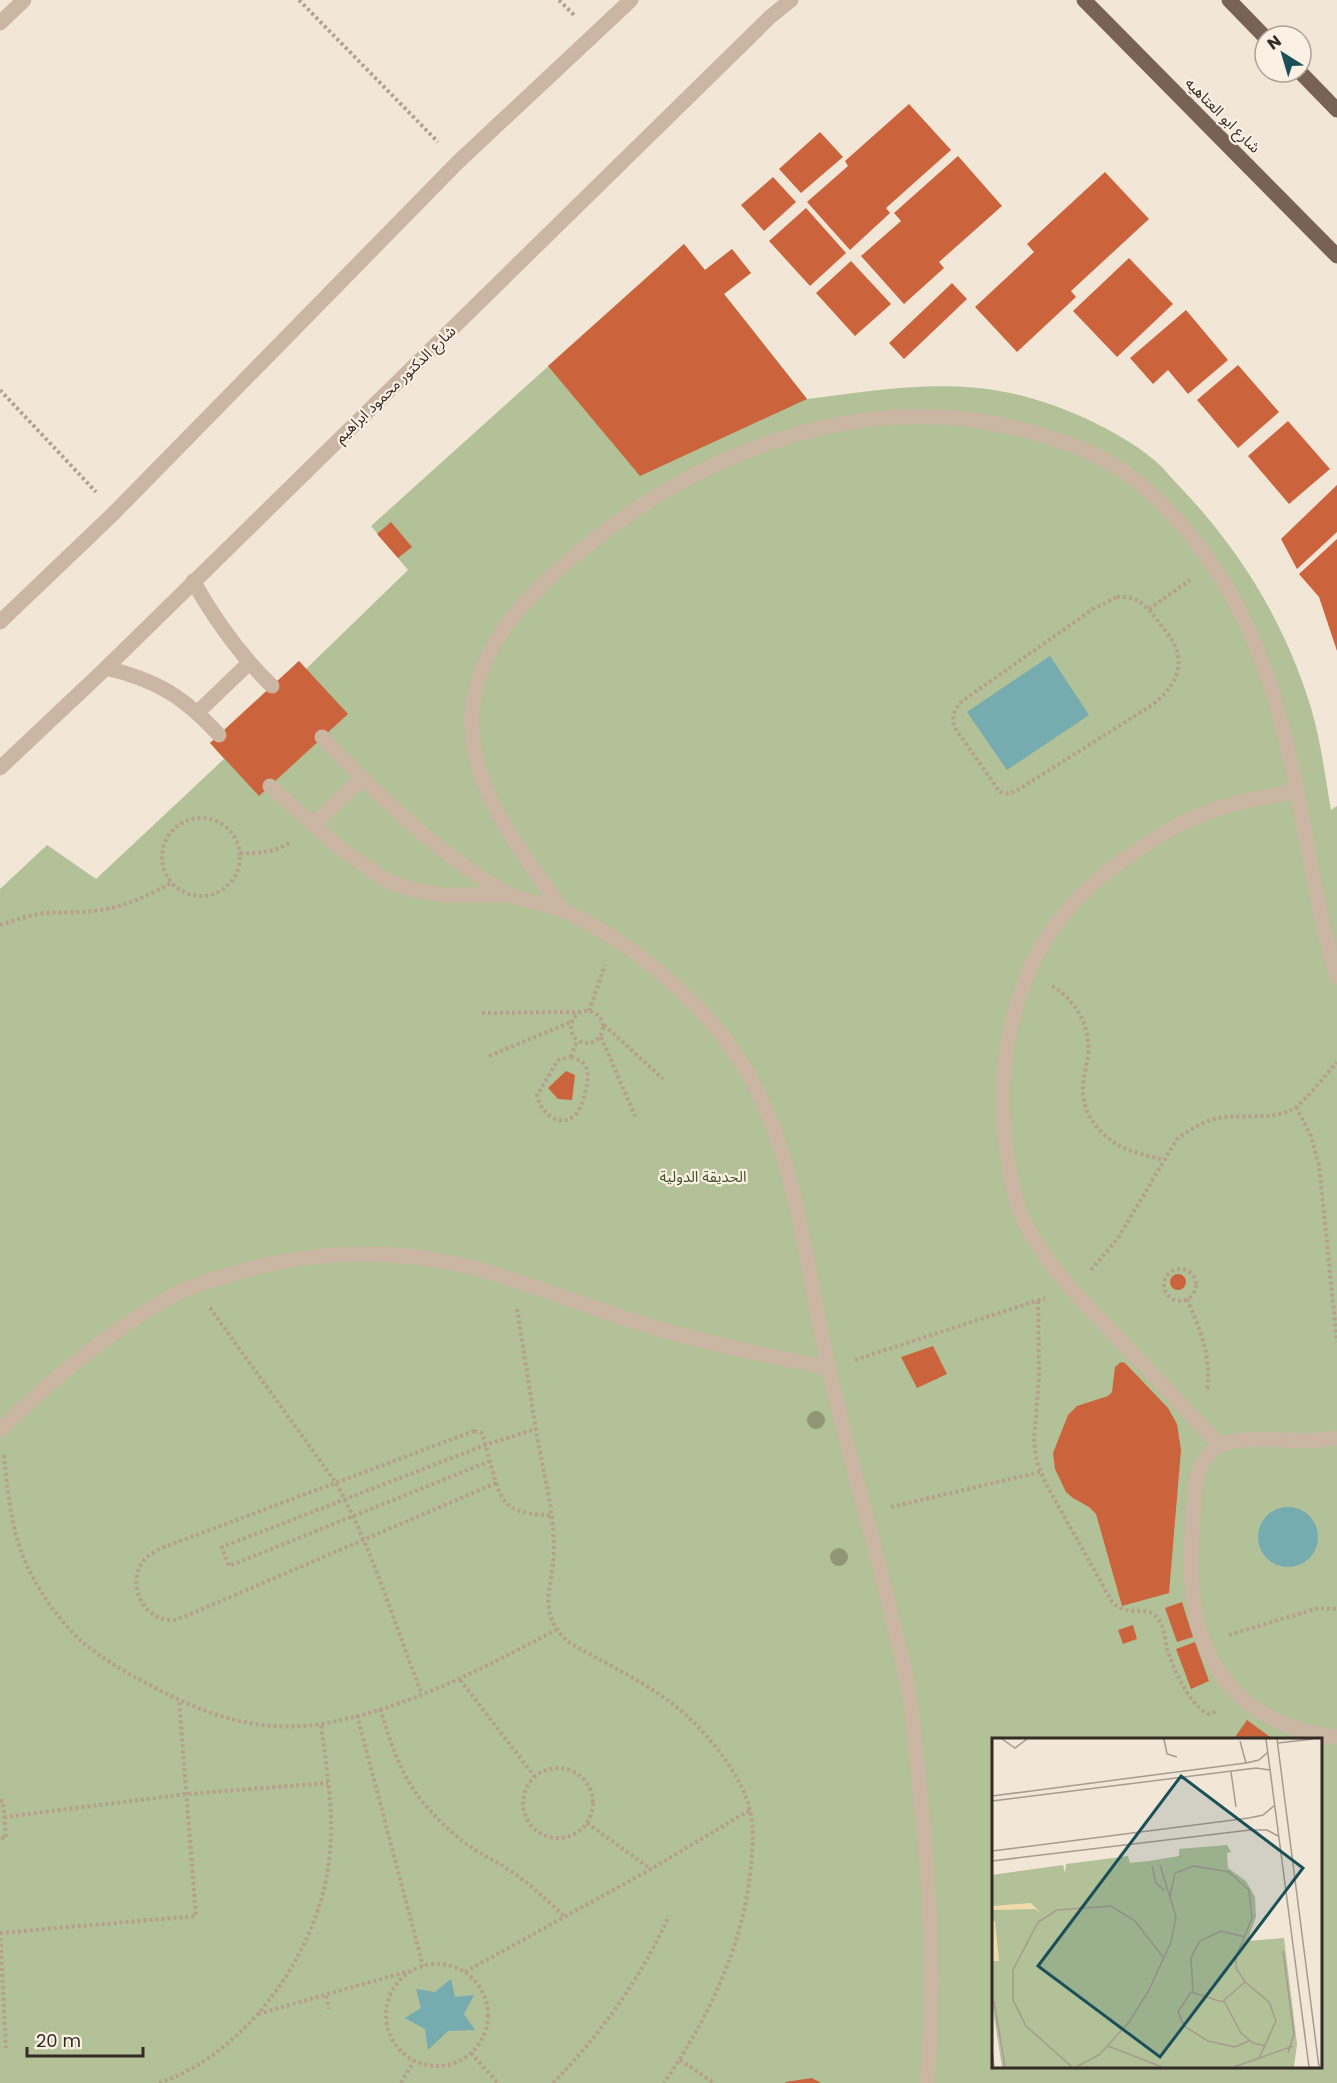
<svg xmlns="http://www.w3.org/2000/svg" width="1337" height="2083" font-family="Poppins,'Noto Sans Arabic',sans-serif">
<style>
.green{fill:#b2c197;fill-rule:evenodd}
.water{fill:#76abb0}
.building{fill:#cb643d}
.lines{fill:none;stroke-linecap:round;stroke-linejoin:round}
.path{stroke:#b6a08d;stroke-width:4;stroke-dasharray:3 3;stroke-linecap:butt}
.service{stroke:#cab6a3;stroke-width:15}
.minor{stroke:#cab6a3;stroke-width:15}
.primary{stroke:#786256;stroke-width:15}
.tree{fill:#919677}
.labels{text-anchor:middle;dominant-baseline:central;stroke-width:4.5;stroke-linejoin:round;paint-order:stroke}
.street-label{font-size:15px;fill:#352b25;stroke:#faf0e4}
.park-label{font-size:15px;fill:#425428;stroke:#faf0e4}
.inset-road{fill:none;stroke:#a69b90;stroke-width:1.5}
.view{fill:#1a5158;fill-opacity:0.15;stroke:#1a5158;stroke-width:3}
.inset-edge{fill:none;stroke:#352b25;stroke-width:3}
</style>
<rect width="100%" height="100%" fill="#f2e6d7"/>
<!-- green -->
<path class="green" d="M684 244 705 270 732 249 751 273 724 294 807 399C873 391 939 379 1005 392 1053 401 1115 428 1153 459 1163 467 1172 479 1181 488 1241 551 1286 625 1311 708 1321 741 1325 777 1331 810L1337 806V2083H0V889L47 845 96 879 224 759 210 743 299 661 306 669 408 570 371 526ZM994 1740H1320V2066H994Z"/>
<!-- water -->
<g class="water">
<polygon points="1050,656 1089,715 1007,770 967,712"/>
<circle cx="1288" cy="1537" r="30"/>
<polygon points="451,1979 455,1997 474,1995 464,2014 475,2030 448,2031 428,2050 425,2029 405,2018 421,2008 416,1989 435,1992"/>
</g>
<!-- building -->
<g class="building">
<polygon points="909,104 951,150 886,208 890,213 850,250 807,202 848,166 845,161"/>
<polygon points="820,132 843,157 801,193 779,169"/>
<polygon points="958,156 1002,206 939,262 944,268 904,304 861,256 901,221 894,213"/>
<polygon points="1105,172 1149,219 1071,291 1076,297 1017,352 975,307 1034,252 1027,244"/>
<polygon points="773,177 796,202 764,231 741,205"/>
<polygon points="806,208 846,253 810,286 769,241"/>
<polygon points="684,244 705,270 732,249 751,273 724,294 807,399 640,476 548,366"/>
<polygon points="1129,258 1173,304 1117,357 1073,311"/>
<polygon points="851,261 891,304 855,336 816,293"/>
<polygon points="952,283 967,299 904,359 889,343"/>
<polygon points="1186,310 1228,360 1188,394 1168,370 1153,384 1130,358"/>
<polygon points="1238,365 1279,412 1238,448 1197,400"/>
<polygon points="1288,421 1330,469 1289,504 1248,456"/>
<polygon points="1337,485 1337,532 1297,569 1281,539"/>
<polygon points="391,522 412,547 398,558 377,534"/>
<polygon points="1337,539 1337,651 1319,597 1299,574"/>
<polygon points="299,661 348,714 259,796 210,743"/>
<polygon points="566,1071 575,1075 572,1100 558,1099 548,1088"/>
<circle cx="1178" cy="1282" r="8"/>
<polygon points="933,1346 947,1374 917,1388 901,1357"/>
<polygon points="1121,1362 1125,1363 1168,1408 1177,1424 1181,1450 1169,1593 1122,1606 1096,1514 1089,1507 1073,1498 1066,1492 1055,1469 1053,1453 1068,1415 1077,1406 1108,1396 1112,1392 1115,1367"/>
<polygon points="1182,1602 1193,1637 1177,1642 1165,1608"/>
<polygon points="1133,1625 1137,1639 1123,1644 1118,1630"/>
<polygon points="1195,1642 1209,1681 1191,1689 1176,1649"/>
<polygon points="1247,1720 1270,1737 1269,1740 1233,1740"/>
<polygon points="812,2078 821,2083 786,2083 785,2082"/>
</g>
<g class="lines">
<!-- path -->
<g class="path">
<polyline points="299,0 438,142"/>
<polyline points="559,0 575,16"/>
<polyline points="0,390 96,492"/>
<path d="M1117 597C1138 596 1147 606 1158 621 1164 630 1173 639 1176 648 1185 674 1168 694 1149 707L1016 791 1009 794 1000 792 955 728C951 717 954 711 961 702L1093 609Z"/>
<polyline points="1149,609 1190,580"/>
<circle cx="201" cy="857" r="39"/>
<path d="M240 853C259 854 275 852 291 842"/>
<path d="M0 925C15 920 30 915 45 913 64 912 83 913 101 910 126 906 149 895 171 883"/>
<path d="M1052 986C1077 1001 1091 1027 1088 1057 1086 1069 1082 1081 1083 1094 1084 1114 1098 1132 1115 1143 1128 1152 1148 1155 1163 1160"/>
<circle cx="587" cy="1027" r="16"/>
<polyline points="589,1011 605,965"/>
<polyline points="482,1013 581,1012"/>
<polyline points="604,1025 663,1079"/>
<polyline points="601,1037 635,1116"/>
<polyline points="489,1056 571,1022"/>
<path d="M571 1057C577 1059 583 1061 586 1067 591 1076 583 1110 574 1116 558 1129 540 1111 537 1095L558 1060Z"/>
<polyline points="571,1057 577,1041"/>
<polyline points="1296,1107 1311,1136 1319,1165 1337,1342"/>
<circle cx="1180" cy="1285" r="16"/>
<path d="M1091 1270 1118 1238 1177 1139C1192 1128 1208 1118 1227 1117 1249 1115 1278 1120 1296 1107 1307 1099 1327 1073 1337 1062"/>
<path d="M1187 1299C1200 1329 1212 1357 1207 1390"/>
<path d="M1038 1301 1039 1377 1034 1442 1037 1462 1045 1482 1112 1602C1130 1620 1148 1601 1160 1622 1165 1630 1165 1640 1167 1649 1173 1668 1190 1707 1209 1714L1218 1711"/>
<path d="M210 1308 336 1483C373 1549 394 1624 422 1694"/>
<path d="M517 1309C524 1351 530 1394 537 1436 544 1474 554 1512 554 1550 553 1587 536 1611 567 1641 608 1666 655 1685 690 1719 713 1740 743 1779 750 1810 754 1827 753 1847 751 1865 744 1945 709 2017 664 2083"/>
<polyline points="855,1360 1045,1298"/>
<path d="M474 1431 482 1433 496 1483 186 1616C182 1617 177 1620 172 1620 141 1621 124 1578 147 1557 150 1554 155 1552 159 1549Z"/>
<path d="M4 1455C8 1494 11 1534 29 1570 41 1594 57 1617 76 1636 96 1655 120 1669 144 1682 201 1713 254 1734 321 1724 405 1710 481 1669 556 1630"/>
<polyline points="490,1461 229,1566 222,1547 485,1445 536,1429"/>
<path d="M496 1483C506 1515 523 1512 552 1516"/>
<polyline points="891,1507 1040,1472"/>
<polyline points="1229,1635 1318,1608 1337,1609"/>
<polyline points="460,1680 535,1777"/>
<path d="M380 1709C389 1736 397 1765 413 1789 429 1812 449 1832 472 1848 486 1857 501 1864 515 1874 533 1887 548 1901 564 1916"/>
<polyline points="357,1715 423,1966"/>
<circle cx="558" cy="1803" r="35"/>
<polyline points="0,1801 3,1801 6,1838 0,1838"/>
<polyline points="4,1817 187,1794 328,1783"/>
<polyline points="587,1823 651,1869"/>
<polyline points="0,1932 6,2048"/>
<polyline points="0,1933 196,1916 179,1700"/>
<circle cx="437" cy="2015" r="51"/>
<polyline points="465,1972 651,1869 750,1810"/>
<polyline points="326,1996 329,2009"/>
<polyline points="258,2014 409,1971"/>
<polyline points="471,2053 498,2083"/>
<polyline points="680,2060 714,2083"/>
<path d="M159 2083C250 2052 323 1946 330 1851 334 1808 326 1766 321 1724"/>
<polyline points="401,2083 414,2061"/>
<path d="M553 2083C602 2033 640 1979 669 1916"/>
</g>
<!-- service -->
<g class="service">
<path d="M193 581C215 620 240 655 272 686"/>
<path d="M106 668C157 680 184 697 219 735"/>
<polyline points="198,712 249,663"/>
<path d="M322 737C377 794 435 851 504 892 522 902 545 902 564 911 616 934 665 973 704 1014 797 1111 800 1247 829 1369 847 1450 871 1529 890 1609 896 1637 905 1665 909 1694 914 1723 916 1752 919 1781 930 1881 936 1983 927 2083"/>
<polyline points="270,786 341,849 387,881 415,890 443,895 508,895"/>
<polyline points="313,825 362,778"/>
<path d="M562 910C523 851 467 788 472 713 477 645 529 594 578 553 698 452 859 390 1016 428 1049 436 1083 447 1112 464 1150 486 1187 528 1212 564 1272 651 1290 752 1309 854 1317 895 1324 937 1337 977"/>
<path d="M0 1430C49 1382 104 1336 163 1301 182 1289 204 1282 226 1276 309 1249 400 1246 485 1271 538 1286 590 1308 643 1324 704 1343 766 1355 828 1368"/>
<path d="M1337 1438C1328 1439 1319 1440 1310 1441 1283 1441 1232 1433 1212 1451 1193 1467 1195 1496 1193 1519 1185 1601 1196 1684 1280 1722 1298 1731 1317 1734 1337 1737"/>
<path d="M1220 1445C1186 1409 1151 1373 1117 1337 1083 1302 1049 1268 1026 1225 1008 1191 1001 1120 1003 1083 1011 978 1049 907 1138 850 1158 836 1178 823 1201 815 1232 802 1265 797 1298 791"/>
</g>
<!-- minor -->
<g class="minor">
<polyline points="0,23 24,0"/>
<polyline points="0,622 115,512 458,162 631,0"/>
<polyline points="0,768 106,668 770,17 791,0"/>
</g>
<!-- primary -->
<g class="primary">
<polyline points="1084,0 1337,256"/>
<polyline points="1229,0 1265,37"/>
<polyline points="1300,72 1337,110"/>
</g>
</g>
<!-- trees -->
<g class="tree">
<circle cx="816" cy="1420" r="9"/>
<circle cx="839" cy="1557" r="9"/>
</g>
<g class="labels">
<!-- street labels -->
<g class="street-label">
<text transform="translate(1223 115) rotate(45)">شارع ابو العتاهيه</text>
<text transform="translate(395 384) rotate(-44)">شارع الدكتور محمود ابراهيم</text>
</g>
<!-- park labels -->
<g class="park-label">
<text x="703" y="1176">الحديقة الدولية</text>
</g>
</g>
<!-- overview -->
<g transform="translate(992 1738)">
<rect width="330" height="330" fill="#f2e6d7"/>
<path d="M235 107 239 114 235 115 236 130 254 143 263 159 264 179 255 203 292 200 305 306 302 329H10L0 265V137L71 127 73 135 74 126 136 118 138 125 157 123 187 118V111Z" fill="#b2c197"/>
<path d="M39 165 50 176 43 171 0 172V168ZM0 183H3L7 223H0Z" fill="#efdbac"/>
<path class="inset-road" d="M10 1 23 10 35 1M172 1 175 16 185 19M274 1 317 329M285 1 327 329M248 3 254 25M286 5 321 1M239 34 244 69M0 58 254 25 267 22 276 14M0 63 264 30 278 32M0 113 257 80 271 77 283 67M0 123 258 92H275L286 98M160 128 164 145 173 153M178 159 183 135 202 128 237 134 257 152 260 180 244 219V230L253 244 277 264 284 283 267 320M291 213 302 296 296 315M253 244 230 264 199 254 186 274 192 288 216 303 243 309 257 303M201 253 199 220 208 203 229 193 253 199M2 263 13 329M232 263 249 295 261 305 274 308M116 308 170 329M0 311 2 329M80 329 34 288 21 262V232L46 184 65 172 119 168 143 183 171 219M84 329 107 317 137 284 156 254 179 204 184 179 168 127M242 329 301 308"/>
<path class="view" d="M189 38 311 130 168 319 46 228Z"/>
<rect width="330" height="330" class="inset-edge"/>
</g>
<!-- north arrow -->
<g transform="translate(1283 54) rotate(323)"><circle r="28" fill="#faf0e4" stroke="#aba198" stroke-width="1.5"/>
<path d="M0-4.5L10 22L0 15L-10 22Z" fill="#1a5158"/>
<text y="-9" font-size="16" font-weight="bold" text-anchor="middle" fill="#352b25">N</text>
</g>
<!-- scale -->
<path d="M27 2047v9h116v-9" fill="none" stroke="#352b25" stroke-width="3"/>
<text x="36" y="2047" font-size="18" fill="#352b25" stroke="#faf0e4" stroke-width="4.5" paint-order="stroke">20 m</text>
</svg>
